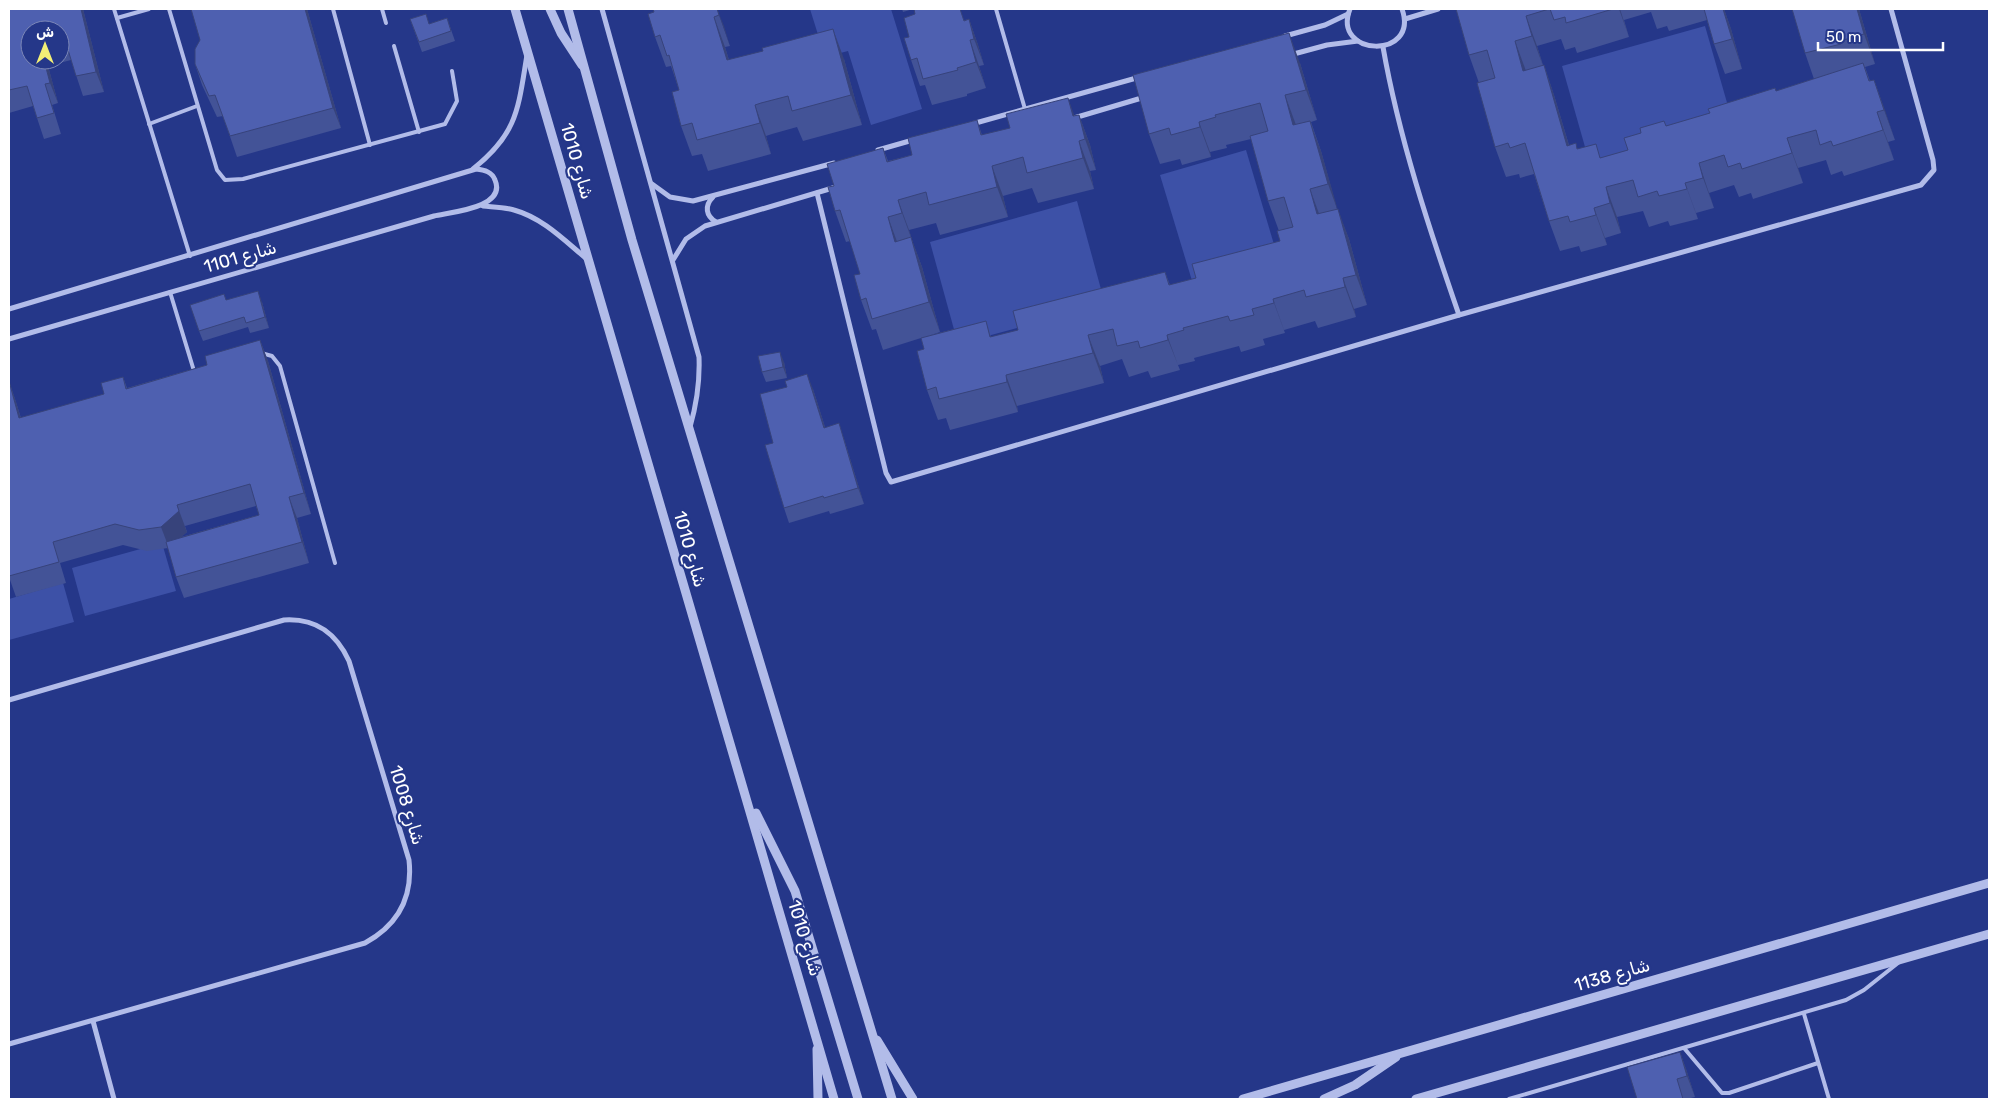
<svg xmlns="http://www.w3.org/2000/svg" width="1998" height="1108" font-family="Rubik,'Noto Naskh Arabic',sans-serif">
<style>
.green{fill:#3d51a7}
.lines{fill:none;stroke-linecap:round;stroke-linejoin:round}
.service{stroke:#b2bce9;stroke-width:4}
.minor{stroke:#b2bce9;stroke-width:5}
.tertiary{stroke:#b2bce9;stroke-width:9}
.wall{fill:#435397;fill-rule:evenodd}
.shaded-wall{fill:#37437b}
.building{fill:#4e60b0;stroke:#37437b}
.labels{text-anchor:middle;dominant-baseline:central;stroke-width:4.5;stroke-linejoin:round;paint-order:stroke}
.street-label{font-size:18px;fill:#fff;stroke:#253789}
</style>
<rect width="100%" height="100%" fill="#253789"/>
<!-- green -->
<g class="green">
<polygon points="810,9 891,9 922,109 871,125 848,51 825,57"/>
<polygon points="1705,26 1734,127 1591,168 1562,66"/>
<polygon points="1246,150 1278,258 1193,284 1160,175"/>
<polygon points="1077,201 1105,304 958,344 930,242"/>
<polygon points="162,543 176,591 85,616 72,568"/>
<polygon points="63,583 74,622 9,640 9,599"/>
</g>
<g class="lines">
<!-- service -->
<g class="service">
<polyline points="114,9 190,256"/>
<polyline points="169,9 217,170 225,180 243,179 445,124 457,101 452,71"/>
<polyline points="333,9 370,145"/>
<polyline points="382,9 386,23"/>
<polyline points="996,9 1025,109"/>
<polyline points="117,18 149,9"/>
<polyline points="394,46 419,132"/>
<polyline points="149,124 197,106"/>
<polyline points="170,292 194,371"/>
<polyline points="261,353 272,356 280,366 335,563"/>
<polyline points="1804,1014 1829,1099"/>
<polyline points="1684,1048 1722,1093 1729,1093 1818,1063"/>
<polyline points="1509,1099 1846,1000 1864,990 1898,963"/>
</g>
<!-- minor -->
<g class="minor">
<path d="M602 9 699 357C700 382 697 403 690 427"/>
<path d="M1350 9C1331 57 1420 60 1402 9"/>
<polyline points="1405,19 1438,9"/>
<polyline points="1285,36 1325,25 1348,14"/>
<path d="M1383 47C1399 138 1429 228 1459 315"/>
<polyline points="1290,55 1327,45 1358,41"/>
<polyline points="1074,118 1145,97"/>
<polyline points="972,124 1140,77"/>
<polyline points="878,150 913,140"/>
<path d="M473 169C518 133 518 109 527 55"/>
<polyline points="652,184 670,197 693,201 834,163"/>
<polyline points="817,193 886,473 891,482 1459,315 1921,185 1934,170 1933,160 1891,9"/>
<path d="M713 197C704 206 706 216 716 222"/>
<path d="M483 206C493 207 504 207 514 210 543 218 565 241 588 260"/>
<polyline points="673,260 686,239 705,226 836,187"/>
<path d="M9 309 476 169C485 170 492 172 495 180 507 208 451 212 434 216L9 339"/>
<path d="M9 700 284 620C316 618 336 633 349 661L409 860C413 897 398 925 365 943L9 1044"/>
<polyline points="93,1021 114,1099"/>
</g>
<!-- tertiary -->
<g class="tertiary">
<polyline points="515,9 834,1099"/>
<polyline points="550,9 561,33 582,65"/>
<polyline points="568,9 632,240 892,1099"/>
<polyline points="756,813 795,891 858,1099"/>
<polyline points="877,1040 913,1099"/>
<polyline points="817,1049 818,1099"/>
<polyline points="1243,1099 1989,883"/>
<polyline points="1324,1099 1355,1085 1396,1057"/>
<polyline points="1416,1099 1989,934"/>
</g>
</g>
<!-- wall -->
<g class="wall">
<path d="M9 9H83L104 92 83 96 71 60 48 66 58 103 52 105 61 134 44 139 33 106 9 113ZM30 30H60V60H30Z"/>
<polygon points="307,9 341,128 237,157 223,116 217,117 202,85 195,64 200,40"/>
<polygon points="653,9 717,9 730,46 725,47 729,60 844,59 862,125 803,141 797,127 772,134 766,136 771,154 708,171 702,154 692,156 681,126 679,90 671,66 666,67 655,37 654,12"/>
<polygon points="902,9 913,9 903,12"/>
<polygon points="1456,9 1724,9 1731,29 1742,69 1725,74 1714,44 1707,20 1669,31 1667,26 1657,29 1651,12 1624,20 1629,37 1577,53 1575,47 1565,50 1561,39 1537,46 1543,65 1544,65 1554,95 1569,145 1601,158 1628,150 1666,126 1710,113 1814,79 1805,53 1859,9 1875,64 1865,67 1870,81 1874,80 1895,140 1888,142 1894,160 1844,176 1842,171 1831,175 1826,160 1798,168 1803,183 1753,199 1751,193 1739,197 1734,185 1709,193 1714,208 1696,213 1698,219 1670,226 1668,221 1649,227 1643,211 1617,217 1621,233 1605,238 1607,245 1581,252 1579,246 1560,251 1549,221 1534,174 1520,178 1519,174 1506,177 1495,147 1479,83 1469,55"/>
<polygon points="915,14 965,20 969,19 978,45 984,65 979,66 986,88 967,94 967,96 932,105 925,85 920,86 911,60 909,37"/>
<polygon points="447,18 455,41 422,52 410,19 429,24"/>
<polygon points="1300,63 1317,120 1311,122 1321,151 1337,209 1349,239 1367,305 1354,309 1356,317 1318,328 1315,321 1284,330 1285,333 1263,339 1265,345 1241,352 1239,346 1194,358 1195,361 1178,365 1180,370 1151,378 1148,371 1129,377 1122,359 1100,366 1104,383 1017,406 1018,412 950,430 946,418 938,420 927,390 924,349 921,338 883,350 876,329 872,330 861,300 860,274 850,241 846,242 835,211 834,186 883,148 888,161 912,155 977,120 982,135 1079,115 1090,145 1096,170 1090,171 1094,189 1038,203 1032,188 1003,196 1008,217 940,235 936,223 909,230 913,243 922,267 940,332 931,335 986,321 991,337 1018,330 1165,272 1170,285 1196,278 1280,241 1279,231 1268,201 1251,139 1226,145 1227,148 1210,152 1211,157 1182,165 1180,159 1160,164 1149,134"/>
<polygon points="226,300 262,302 269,328 250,333 248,327 203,341 199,331"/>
<path d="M260 340 268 361 311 514 297 518 309 563 184 598 176 577 168 548 147 551 123 545 60 563 66 583 16 597 9 577V381L16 402 21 418 104 394 123 377 127 388 207 365ZM256 506 259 515 181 537 187 532 185 526Z"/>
<polygon points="784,362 787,378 766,382 762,372"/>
<polygon points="813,389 825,427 844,439 864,504 830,514 829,511 789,523 784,508"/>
<polygon points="1680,1052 1687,1072 1695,1097 1687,1099 1637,1099"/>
</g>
<!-- shaded-wall -->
<g class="shaded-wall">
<polygon points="81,9 83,9 104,92 96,72"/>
<polygon points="305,9 307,9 341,128 333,108"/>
<polygon points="717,9 724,26 730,46 719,15"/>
<polygon points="1619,9 1620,9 1629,37"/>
<polygon points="1723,9 1724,9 1731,29 1742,69 1732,39"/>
<polygon points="1857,9 1859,9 1875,64 1864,34"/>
<polygon points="1526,16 1537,46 1543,66 1532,36"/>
<polygon points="714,17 725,47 738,91 727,60"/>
<polygon points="969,19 978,45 984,65 974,39"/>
<polygon points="833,29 844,59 862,125 851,95"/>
<polygon points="1289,33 1300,63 1317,120 1306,90"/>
<polygon points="970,40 979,66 986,88 976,62"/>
<polygon points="1515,41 1526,71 1523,71"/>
<polygon points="44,60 46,60 48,66 58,103 50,83"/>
<polygon points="1544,65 1554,95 1578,176 1567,146"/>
<polygon points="1874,80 1885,110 1895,140 1884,110"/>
<polygon points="1285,95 1296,125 1293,125"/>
<polygon points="1068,98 1079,128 1073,116"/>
<polygon points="755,105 766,136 771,154 760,123"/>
<polygon points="1877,112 1888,142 1894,160 1883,130"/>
<polygon points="1079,115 1090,145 1096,170 1085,139"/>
<polygon points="1310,121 1321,151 1339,214 1328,184"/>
<polygon points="1199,122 1210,152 1211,157 1200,127"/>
<polygon points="1787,138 1798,168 1803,183 1792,153"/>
<polygon points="1079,141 1090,171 1094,189 1083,158"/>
<polygon points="1699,163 1714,208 1703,178"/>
<polygon points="992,166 1003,196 1008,217 997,187"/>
<polygon points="1685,183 1696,213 1698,219 1687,189"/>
<polygon points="1606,187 1617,217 1621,233 1610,203"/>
<polygon points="1310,189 1321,219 1317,214"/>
<polygon points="898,200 909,230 913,243 902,213"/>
<polygon points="1594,208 1605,238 1607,245 1596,215"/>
<polygon points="1338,209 1349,239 1367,305 1356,275"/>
<polygon points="888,217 899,247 895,242"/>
<polygon points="911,237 922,267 940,332 929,302"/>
<polygon points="1343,278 1354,309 1356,317 1345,287"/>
<polygon points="258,291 262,302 269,328 265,317"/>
<polygon points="1273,299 1284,330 1285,333 1274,303"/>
<polygon points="1088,335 1100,366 1104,383 1093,353"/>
<polygon points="1167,335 1178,365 1180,370 1168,340"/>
<polygon points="260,340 268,361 311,514 304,493"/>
<polygon points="780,352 784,362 787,378 783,367"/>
<polygon points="807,374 813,389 830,443 824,428"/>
<polygon points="1006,375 1017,406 1018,412 1007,382"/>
<polygon points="9,381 16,402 27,439 19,418"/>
<polygon points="839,423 844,439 864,504 858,488"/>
<polygon points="289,497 297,518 309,563 302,542"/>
<polygon points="177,505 187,532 169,548 161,527"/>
<polygon points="1680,1052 1687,1072 1695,1097 1687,1076"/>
</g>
<!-- building -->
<g class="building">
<polygon points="9,9 81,9 96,72 76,76 65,40 60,41 60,30 30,30 30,60 44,60 50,83 45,84 54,113 37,118 27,86 9,90"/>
<polygon points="191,9 305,9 333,108 230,136 215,95 209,96 195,64 195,49 200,40"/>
<polygon points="653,9 717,9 719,15 714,17 727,60 763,51 762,48 833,29 851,95 792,111 788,96 761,103 755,105 760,123 697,140 692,123 681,126 672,92 679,90 669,55 667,56 660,35 655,37 648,14 654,12"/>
<polygon points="914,9 960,9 964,21 969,19 974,39 970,40 976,62 957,68 958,70 923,79 917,58 911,60 904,38 909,37 904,18 915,14"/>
<polygon points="1456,9 1549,9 1526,16 1532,36 1515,41 1523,71 1544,65 1567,146 1576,143 1577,149 1596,144 1600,158 1628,150 1624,138 1641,133 1640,128 1664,121 1666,126 1710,113 1708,109 1775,88 1776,91 1863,63 1869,81 1874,80 1884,110 1877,112 1883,130 1833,146 1831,141 1820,145 1816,130 1787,138 1792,153 1742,169 1740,163 1728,167 1724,155 1699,163 1703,178 1685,183 1687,189 1659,196 1657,191 1638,197 1633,180 1606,187 1610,203 1594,208 1596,215 1570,222 1568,216 1549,221 1525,143 1510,148 1508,143 1495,147 1477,83 1495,78 1487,50 1469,55"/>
<polygon points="1550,9 1613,9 1566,23 1565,17 1554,20"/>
<polygon points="1704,9 1723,9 1732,39 1714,44"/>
<polygon points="1792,9 1857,9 1864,34 1840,41 1841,44 1805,53"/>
<polygon points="426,14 429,24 447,18 451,31 419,42 410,19"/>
<polygon points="1289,33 1306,90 1285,95 1293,125 1310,121 1328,184 1310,189 1317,214 1338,209 1356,275 1343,278 1345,287 1306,297 1304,290 1273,299 1274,303 1252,309 1254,315 1230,321 1228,316 1183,328 1184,330 1167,335 1168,340 1140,348 1138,341 1117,346 1113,329 1088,335 1093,353 1006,375 1007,382 939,399 936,387 927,390 917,351 924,349 921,338 986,321 990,337 1018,330 1013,311 1165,272 1169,285 1196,278 1192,264 1280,241 1277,231 1293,227 1284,197 1268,201 1250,136 1268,131 1260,103 1215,115 1216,117 1199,122 1200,127 1171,135 1169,128 1149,134 1133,75"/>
<polygon points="1068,98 1073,116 1079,115 1085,139 1079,141 1083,158 1027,173 1023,157 992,166 997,187 929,205 926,192 898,200 902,213 888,217 895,242 911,237 929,302 872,319 866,298 861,300 854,275 860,274 840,210 835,211 828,187 834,186 827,164 883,148 887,162 912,155 908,138 977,120 981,135 1010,128 1006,114"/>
<polygon points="258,291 265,317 246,323 244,317 199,331 190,305 224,294 226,300"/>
<polygon points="260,340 304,493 289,497 302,542 176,577 166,542 259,515 250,484 177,505 179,511 161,527 139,530 115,524 53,542 59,562 9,576 9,381 19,418 104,394 101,383 123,377 126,389 207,365 205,356"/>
<polygon points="780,352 783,367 762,372 758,356"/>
<polygon points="807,374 824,428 839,423 858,488 824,498 823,496 784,508 765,445 773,443 760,394 787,387 785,381"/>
<polygon points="1680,1052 1687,1076 1677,1079 1683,1099 1637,1099 1627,1067"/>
</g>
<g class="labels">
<!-- street labels -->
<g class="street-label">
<text transform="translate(577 161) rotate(74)">شارع 1010</text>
<text transform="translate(240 257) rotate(-16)">شارع 1101</text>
<text transform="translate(690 549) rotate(74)">شارع 1010</text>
<text transform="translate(407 805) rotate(73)">شارع 1008</text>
<text transform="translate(805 938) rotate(73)">شارع 1010</text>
<text transform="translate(1612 975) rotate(-16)">شارع 1138</text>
</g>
</g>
<!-- border -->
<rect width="1998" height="1108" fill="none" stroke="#ffffff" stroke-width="20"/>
<!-- north arrow -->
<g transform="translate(45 45)"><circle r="24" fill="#253789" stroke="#7c87b8"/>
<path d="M0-4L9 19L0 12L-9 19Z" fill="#f3ef76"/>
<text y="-8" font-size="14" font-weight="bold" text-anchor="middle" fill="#ffffff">ش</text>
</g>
<!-- scale -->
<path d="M1818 42v8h125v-8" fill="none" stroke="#ffffff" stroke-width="2.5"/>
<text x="1826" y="42" font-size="15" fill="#ffffff" stroke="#253789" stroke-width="4" paint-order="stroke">50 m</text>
</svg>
